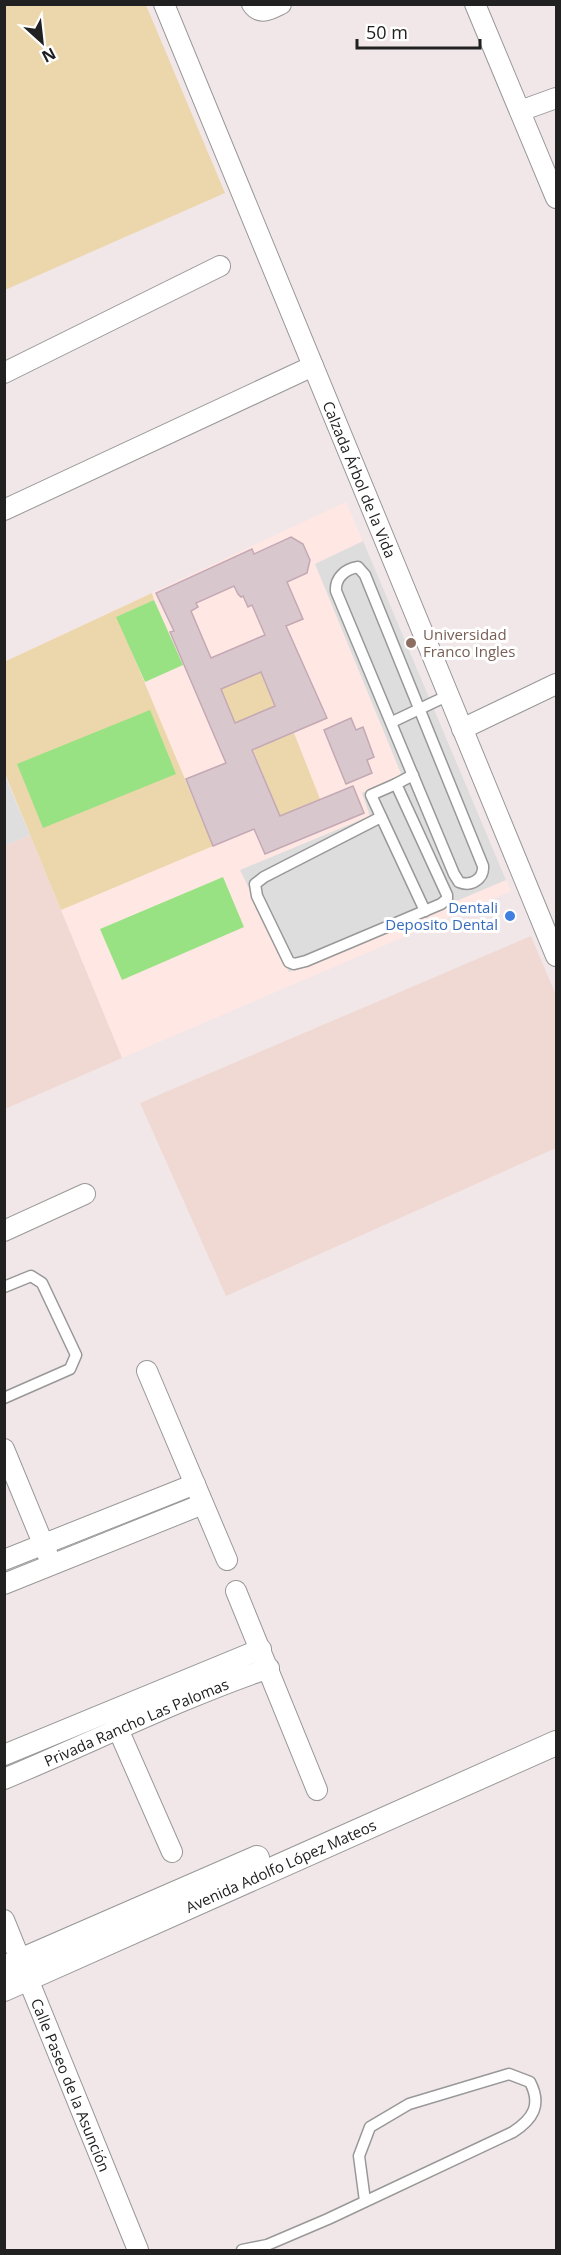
<svg xmlns="http://www.w3.org/2000/svg" width="561" height="2255" font-family="'Open Sans',sans-serif">
<style>
.residential{fill:#dfdedf}
.education{fill:#ffe7e3}
.farmland{fill:#f0d9d2}
.grass{fill:#ecd7ac}
.pitch{fill:#99e283}
.parking{fill:#ddd}
.building{fill:#d9c7ce;stroke:#c4a9b4;stroke-width:1.5;fill-rule:evenodd}
.lines{fill:none;stroke-linecap:round;stroke-linejoin:round}
.service-casing{stroke:#989898;stroke-width:13}
.minor-casing{stroke:#989898;stroke-width:22}
.tertiary-casing{stroke:#989898;stroke-width:26}
.service{stroke:#fff;stroke-width:10}
.minor{stroke:#fff;stroke-width:20}
.tertiary{stroke:#fff;stroke-width:24}
.education-dot{fill:#8d6e63;stroke:#fff;stroke-width:2}
.shop-dot{fill:#3f7fe0;stroke:#fff;stroke-width:2}
.labels{text-anchor:middle;dominant-baseline:central;stroke-width:6;stroke-linejoin:round;paint-order:stroke}
.street-label{font-size:15px;fill:#212121;stroke:#fff}
.education-label{font-size:15px;fill:#785e54;stroke:#fff;text-anchor:start}
.shop-label{font-size:15px;fill:#366cbe;stroke:#fff;text-anchor:end}
</style>
<rect width="100%" height="100%" fill="#f1e7e9"/>
<!-- residential -->
<polygon class="residential" points="4,774 30,835 5,846 4,846"/>
<!-- education -->
<polygon class="education" points="346,502 511,891 122,1058 5,774 4,662"/>
<!-- farmland -->
<g class="farmland">
<polygon points="30,835 122,1058 5,1109 5,846"/>
<polygon points="531,936 556,995 556,1148 226,1296 140,1103"/>
</g>
<!-- grass -->
<g class="grass">
<polygon points="37,5 146,5 225,193 5,290 5,5"/>
<polygon points="152,593 154,600 117,617 213,846 61,910 5,774 4,662"/>
<polygon points="261,672 275,706 235,723 221,689"/>
<polygon points="294,733 320,799 280,816 253,750"/>
</g>
<!-- pitch -->
<g class="pitch">
<polygon points="154,600 183,665 145,682 116,617"/>
<polygon points="150,710 176,774 43,828 17,764"/>
<polygon points="223,877 244,927 122,980 100,929"/>
</g>
<!-- parking -->
<polygon class="parking" points="363,541 506,880 289,972 240,870 370,816 362,793 402,776 315,564"/>
<!-- building -->
<g class="building">
<path d="M291 537 303 544 310 560 307 573 287 582 303 619 286 626 327 718 252 750 280 816 353 786 364 813 265 854 254 829 213 846 186 779 226 763 170 632 174 631 156 593 252 549 254 554ZM234 586 238 594 241 597 243 596 248 607 252 605 265 635 211 658 191 611 198 607 196 603ZM261 672 275 706 235 723 221 689Z"/>
<polygon points="351,718 356,730 363,727 374,757 367,760 372,773 346,784 324,730"/>
</g>
<g class="lines">
<!-- service casing -->
<g class="service-casing">
<g id="service">
<path d="M358 567 365 575 483 866C484 879 471 887 459 882L454 874 336 591C335 578 345 569 358 567Z"/>
<polyline points="392,722 449,695"/>
<polyline points="396,784 371,795 425,911"/>
<polyline points="381,817 264,877 255,884 257,896 289,962 294,964 306,961 441,904 447,899 447,895 396,784 413,775"/>
<polyline points="4,1287 31,1276 42,1283 76,1355 70,1369 4,1398"/>
<path d="M242 2250 267 2245 328 2219 513 2132C533 2119 542 2105 530 2082L509 2074 409 2104 370 2127 359 2156 365 2201"/>
</g>
</g>
<!-- minor casing -->
<g class="minor-casing">
<g id="minor">
<path id="s1" d="M164 4 556 956"/>
<path d="M252 4C260 16 271 9 281 4"/>
<polyline points="475,4 556,198"/>
<polyline points="520,111 556,98"/>
<polyline points="4,373 220,266"/>
<polyline points="4,510 313,366"/>
<polyline points="462,729 556,684"/>
<polyline points="4,1231 85,1194"/>
<polyline points="147,1371 227,1560"/>
<polyline points="4,1449 49,1558"/>
<polyline points="4,1560 195,1484"/>
<polyline points="4,1584 203,1504"/>
<polyline points="236,1591 317,1790"/>
<polyline points="114,1720 172,1852"/>
<polyline points="4,1755 261,1649"/>
<path id="s2" d="M4 1779C93 1742 178 1699 269 1668"/>
<path id="s3" d="M4 1920 138 2250"/>
</g>
</g>
<!-- tertiary casing -->
<g class="tertiary-casing">
<g id="tertiary">
<polyline points="4,1968 257,1858"/>
<path id="s4" d="M4 1989 556 1743"/>
</g>
</g>
<!-- service -->
<use href="#service" class="service"/>
<!-- minor -->
<use href="#minor" class="minor"/>
<!-- tertiary -->
<use href="#tertiary" class="tertiary"/>
</g>
<!-- markers -->
<circle class="education-dot" cx="411" cy="643" r="6"/>
<circle class="shop-dot" cx="510" cy="916" r="6"/>
<g class="labels">
<!-- street labels -->
<g class="street-label">
<text stroke="none"><textPath href="#s1" startOffset="514">Calzada Árbol de la Vida</textPath></text>
<text stroke="none"><textPath href="#s2" startOffset="144">Privada Rancho Las Palomas</textPath></text>
<text stroke="none"><textPath href="#s4" startOffset="303">Avenida Adolfo López Mateos</textPath></text>
<text stroke="none"><textPath href="#s3" startOffset="178">Calle Paseo de la Asunción</textPath></text>
</g>
<!-- education labels -->
<g class="education-label">
<text x="423" y="634">Universidad<tspan x="423" dy="17">Franco Ingles</tspan></text>
</g>
<!-- shop labels -->
<g class="shop-label">
<text x="498" y="907">Dentali<tspan x="498" dy="17">Deposito Dental</tspan></text>
</g>
</g>
<!-- border -->
<rect width="561" height="2255" fill="none" stroke="#212121" stroke-width="12"/>
<!-- north arrow -->
<g transform="translate(42 42) rotate(153)" stroke="#ffffff" stroke-width="4.5" paint-order="stroke">
<path d="M0-4.5L10 22L0 15L-10 22Z" fill="#212121"/>
<text y="-9" font-size="16" font-weight="bold" text-anchor="middle" fill="#212121">N</text>
</g>
<!-- scale -->
<path d="M357 39v9h123v-9" fill="none" stroke="#212121" stroke-width="3"/>
<text x="366" y="39" font-size="18" fill="#212121" stroke="#ffffff" stroke-width="4.5" paint-order="stroke">50 m</text>
</svg>
